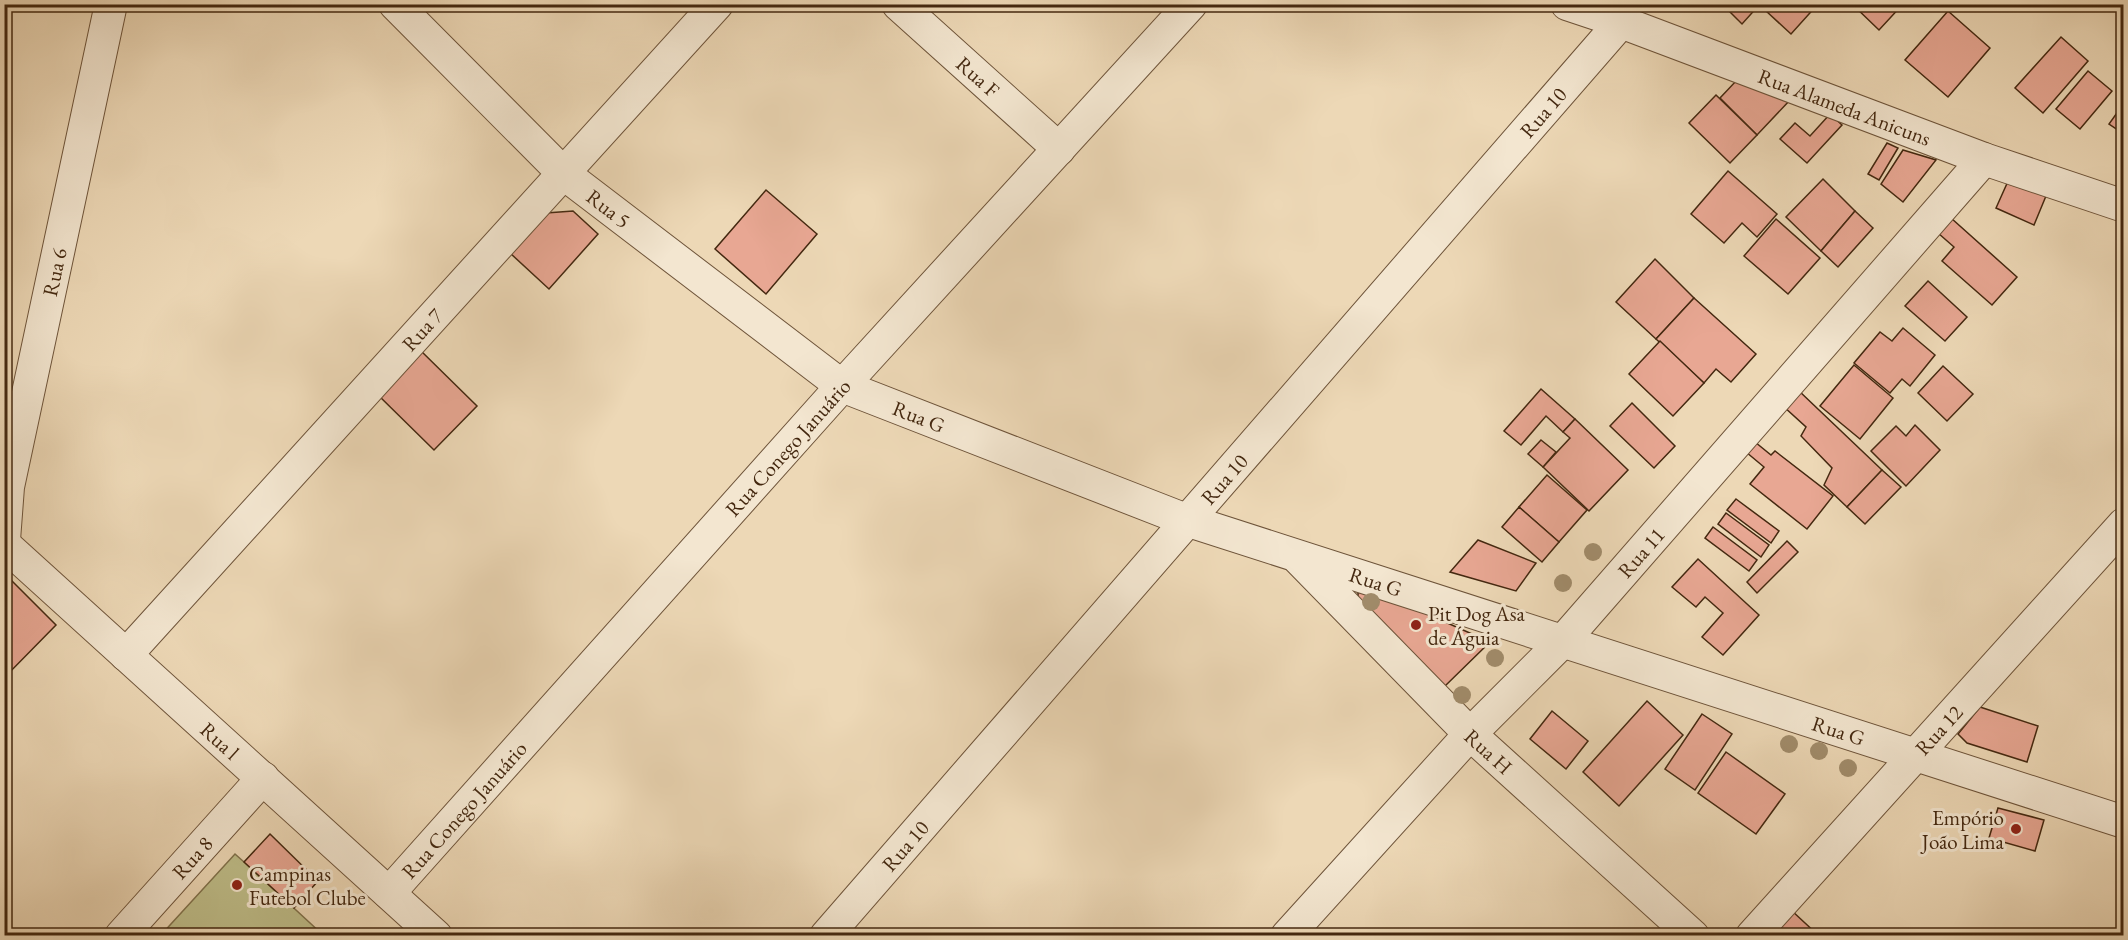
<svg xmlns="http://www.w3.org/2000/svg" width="2128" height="940" font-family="'EB Garamond',serif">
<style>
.grass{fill:#bebd89;stroke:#81724c;stroke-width:1.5}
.building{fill:#e8a793;stroke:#442810;stroke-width:1.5}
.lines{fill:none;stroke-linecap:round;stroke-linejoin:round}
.minor-casing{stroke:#6e543a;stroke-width:34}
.minor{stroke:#f3e6d0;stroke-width:32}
.tree{fill:#a18c6b}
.poi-dot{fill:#8f2418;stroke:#f3e6d0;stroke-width:2}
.labels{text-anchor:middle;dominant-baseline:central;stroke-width:6;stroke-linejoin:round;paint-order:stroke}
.street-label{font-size:21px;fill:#442810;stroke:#f3e6d0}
.poi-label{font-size:21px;fill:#442810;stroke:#f3e6d0;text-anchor:start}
</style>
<rect width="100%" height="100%" fill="#edd8b6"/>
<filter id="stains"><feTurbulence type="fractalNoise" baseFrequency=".00333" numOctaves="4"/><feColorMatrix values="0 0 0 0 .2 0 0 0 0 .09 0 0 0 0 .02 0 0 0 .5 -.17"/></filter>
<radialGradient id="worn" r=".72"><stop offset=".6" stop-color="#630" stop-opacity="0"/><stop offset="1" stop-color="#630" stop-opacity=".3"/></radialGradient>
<!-- grass -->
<polygon class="grass" points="235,854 244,862 323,935 160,936"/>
<!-- building -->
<g class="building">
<polygon points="1722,4 1760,4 1742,24"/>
<polygon points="1772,4 1818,4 1791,34 1766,11"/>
<polygon points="1852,4 1903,4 1879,30"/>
<polygon points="1948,11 1990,48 1948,97 1905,60"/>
<polygon points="2061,37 2088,61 2043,113 2015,88"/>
<polygon points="2088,71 2112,91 2080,129 2056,109"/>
<polygon points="1736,81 1790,100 1757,135 1720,98"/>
<polygon points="1716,95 1757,135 1730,163 1689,123"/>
<polygon points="2124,103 2124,134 2109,124"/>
<polygon points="1830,114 1842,125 1807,163 1780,139 1795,123 1810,136"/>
<polygon points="1887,143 1898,148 1879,180 1868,174"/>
<polygon points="1903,150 1936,160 1903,202 1881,184"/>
<polygon points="1728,171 1777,214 1757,237 1742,223 1724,243 1691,214"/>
<polygon points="1823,179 1855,211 1821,251 1786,217"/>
<polygon points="2009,179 2046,196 2034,225 1996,208"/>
<polygon points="766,190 817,234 766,294 715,249"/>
<polygon points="573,211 598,234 549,289 510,253 546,213"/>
<polygon points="1855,211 1873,228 1838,267 1821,251"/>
<polygon points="1951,218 2017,277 1992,305 1942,261 1954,247 1938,233"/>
<polygon points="1776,219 1820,258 1788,294 1744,256"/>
<polygon points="1655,259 1694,298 1656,339 1616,302"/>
<polygon points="1928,281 1967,317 1945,341 1905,306"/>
<polygon points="1694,298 1756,354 1731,382 1716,369 1704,383 1656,339"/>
<polygon points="1903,328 1935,355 1910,386 1902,379 1890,393 1854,363 1880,332 1892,341"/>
<polygon points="1660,341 1704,383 1673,416 1629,374"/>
<polygon points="419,349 477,406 434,450 376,393"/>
<polygon points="1854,365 1893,398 1860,439 1820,406"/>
<polygon points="1943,366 1973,394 1947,421 1918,393"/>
<polygon points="1541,389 1575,419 1563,432 1546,416 1521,445 1504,431"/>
<polygon points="1798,390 1882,470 1847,507 1824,485 1832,468 1801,436 1806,427 1783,406"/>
<polygon points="1632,403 1675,446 1654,468 1610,426"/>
<polygon points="1575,419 1628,470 1589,511 1543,467 1570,438 1563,432"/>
<polygon points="1915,425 1940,450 1906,486 1871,451 1896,426 1906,436"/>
<polygon points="1541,440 1556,452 1543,467 1528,454"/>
<polygon points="1755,442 1771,455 1775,451 1833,496 1807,529 1750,484 1764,467 1746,452"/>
<polygon points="1882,470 1901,487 1865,524 1847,507"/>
<polygon points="1547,475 1587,510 1559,542 1519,507"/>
<polygon points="1736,499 1779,531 1771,543 1727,510"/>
<polygon points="1519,507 1559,542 1542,562 1502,527"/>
<polygon points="1726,513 1769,545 1761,557 1718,524"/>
<polygon points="1713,527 1757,560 1749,571 1705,538"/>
<polygon points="1478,540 1536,563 1516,591 1450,572"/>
<polygon points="1787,541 1798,552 1757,593 1747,582"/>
<polygon points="1698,559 1759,615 1723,655 1702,637 1723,613 1705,597 1696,607 1672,587"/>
<polygon points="7,576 56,625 4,678 4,577"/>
<polygon points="1367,590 1378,592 1490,642 1444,687 1358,602 1358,593"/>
<polygon points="1647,701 1683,735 1619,806 1583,772"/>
<polygon points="1980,707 2038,726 2027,762 1967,743 1958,734"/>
<polygon points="1552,711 1588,741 1566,769 1530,739"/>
<polygon points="1702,714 1732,734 1695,790 1665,769"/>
<polygon points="1726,752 1785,794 1756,834 1698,793"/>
<polygon points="1998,808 2044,820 2035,851 1989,838"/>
<polygon points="270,834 318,881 294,908 244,862"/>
<polygon points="1791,910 1819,936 1769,936"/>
</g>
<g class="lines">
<!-- minor casing -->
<g class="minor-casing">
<g id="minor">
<path id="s1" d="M395 4 563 173 842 386 1186 520 2124 822"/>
<path id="s2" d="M898 4 1059 149"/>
<path id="s3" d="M1567 4 1621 22 1984 159 2124 206"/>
<path id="s4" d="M4 540 8 487 111 4"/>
<path id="s5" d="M4 544 436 936"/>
<path id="s6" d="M1299 559 1470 734 1693 936"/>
<path id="s7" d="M126 655 717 4"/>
<path id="s8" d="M389 893 842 386 1191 4"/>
<path id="s9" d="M121 936 263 778"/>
<path id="s10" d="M826 936 1621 22"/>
<path id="s11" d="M1287 936 1470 734 1563 641 1984 159"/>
<path id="s12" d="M1752 936 2124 524"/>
</g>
</g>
<!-- minor -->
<use href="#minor" class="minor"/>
</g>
<!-- trees -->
<g class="tree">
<circle cx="1593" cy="552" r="9"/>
<circle cx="1563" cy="583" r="9"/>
<circle cx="1371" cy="602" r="9"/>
<circle cx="1495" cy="658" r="9"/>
<circle cx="1462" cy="695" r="9"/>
<circle cx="1789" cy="744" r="9"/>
<circle cx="1819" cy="751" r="9"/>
<circle cx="1848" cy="768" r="9"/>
</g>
<!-- markers -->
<g class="poi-dot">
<circle cx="1416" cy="625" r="6"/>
<circle cx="2016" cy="829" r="6"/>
<circle cx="237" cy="885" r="6"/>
</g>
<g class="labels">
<!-- street labels -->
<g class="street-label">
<text stroke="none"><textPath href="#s2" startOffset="108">Rua F</textPath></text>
<text stroke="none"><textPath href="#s3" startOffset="296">Rua Alameda Anicuns</textPath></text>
<text stroke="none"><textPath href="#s10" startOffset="1092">Rua 10</textPath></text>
<text stroke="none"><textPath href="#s1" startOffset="296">Rua 5</textPath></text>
<text stroke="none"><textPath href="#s4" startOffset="273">Rua 6</textPath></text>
<text stroke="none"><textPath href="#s7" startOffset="440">Rua 7</textPath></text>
<text stroke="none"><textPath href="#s1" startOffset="672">Rua G</textPath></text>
<text stroke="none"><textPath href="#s8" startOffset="598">Rua Conego Januário</textPath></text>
<text stroke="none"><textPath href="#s10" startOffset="606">Rua 10</textPath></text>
<text stroke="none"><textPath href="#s11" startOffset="522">Rua 11</textPath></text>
<text stroke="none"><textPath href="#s1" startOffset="1158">Rua G</textPath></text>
<text stroke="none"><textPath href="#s1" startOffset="1644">Rua G</textPath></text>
<text stroke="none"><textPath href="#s12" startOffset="278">Rua 12</textPath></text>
<text stroke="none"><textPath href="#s5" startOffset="292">Rua l</textPath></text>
<text stroke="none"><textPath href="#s6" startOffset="270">Rua H</textPath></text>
<text stroke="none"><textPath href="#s8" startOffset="112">Rua Conego Januário</textPath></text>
<text stroke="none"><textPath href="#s10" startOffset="120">Rua 10</textPath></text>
<text stroke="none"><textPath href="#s9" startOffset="106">Rua 8</textPath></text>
</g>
<!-- poi labels -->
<g class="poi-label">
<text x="1428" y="613">Pit Dog Asa<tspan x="1428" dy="24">de Águia</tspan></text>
<text x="2004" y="817" text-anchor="end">Empório<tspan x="2004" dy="24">João Lima</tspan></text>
<text x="249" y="873">Campinas<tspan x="249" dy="24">Futebol Clube</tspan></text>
</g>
</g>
<!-- margin -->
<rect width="2128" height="940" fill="none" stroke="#edd8b6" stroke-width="24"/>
<rect x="6" y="6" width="2116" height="928" fill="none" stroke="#442810" stroke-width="3"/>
<rect x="12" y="12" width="2104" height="916" fill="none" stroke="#442810" stroke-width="1.5"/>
<rect width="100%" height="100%" filter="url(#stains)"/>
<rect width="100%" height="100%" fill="url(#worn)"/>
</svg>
